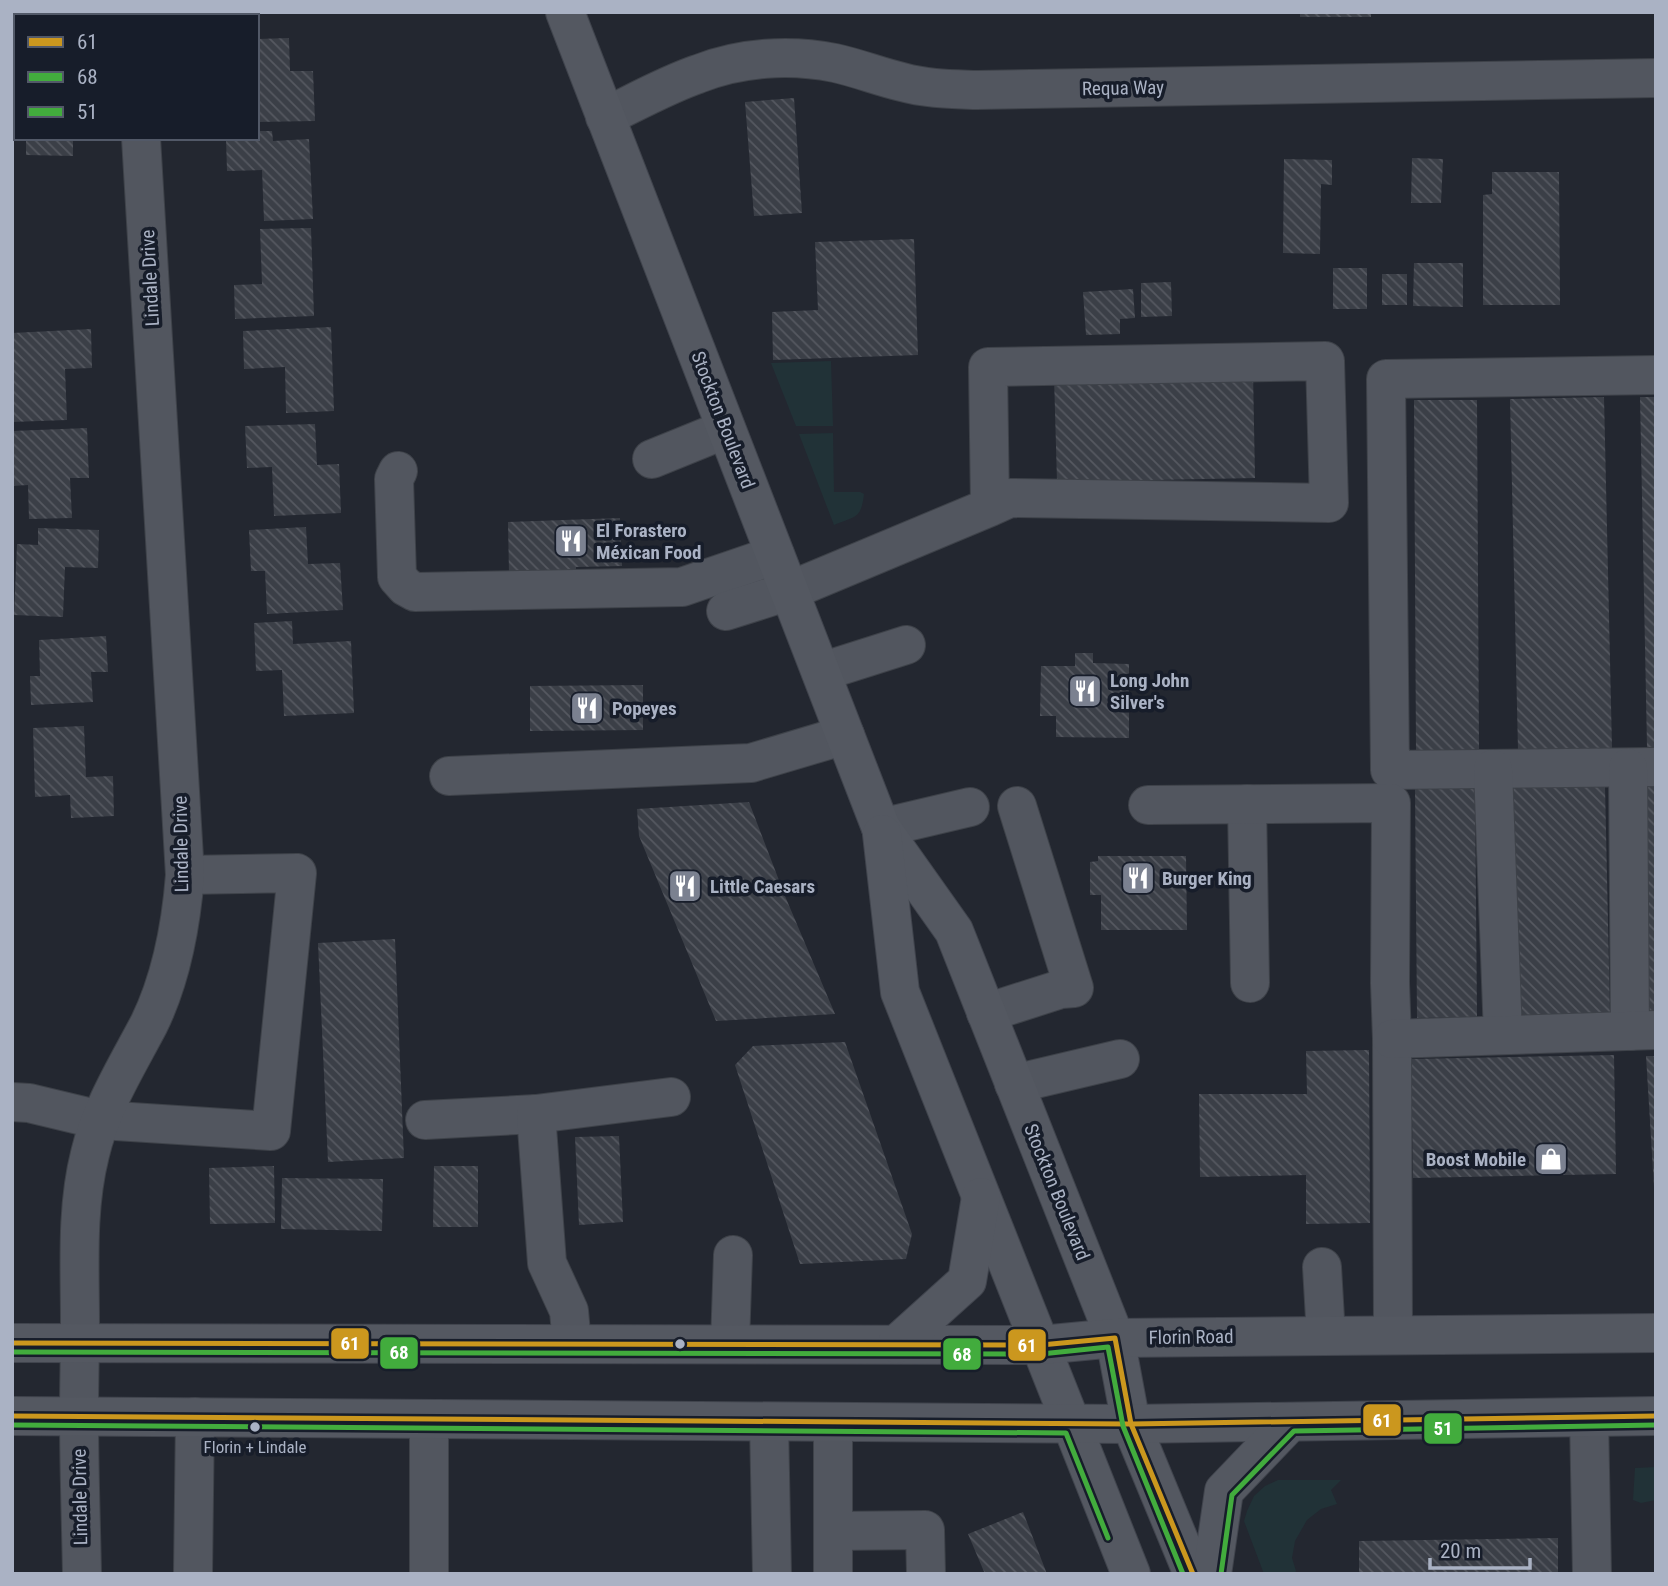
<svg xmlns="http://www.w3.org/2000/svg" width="1668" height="1586" font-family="'Roboto Condensed',sans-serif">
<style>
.grass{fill:#213237}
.building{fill:url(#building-back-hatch)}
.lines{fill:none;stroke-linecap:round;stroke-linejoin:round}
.minor-casing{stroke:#3e4249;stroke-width:40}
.major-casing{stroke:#40444d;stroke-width:40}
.minor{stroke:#52565f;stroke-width:38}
.major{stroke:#545861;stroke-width:38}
.bus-1-casing{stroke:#171d2a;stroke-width:10}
.bus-2-casing{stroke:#171d2a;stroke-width:10}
.bus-3-casing{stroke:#171d2a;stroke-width:10}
.bus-1{stroke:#cb971e;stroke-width:5}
.bus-2{stroke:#42ac3d;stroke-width:5}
.bus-3{stroke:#42ac3d;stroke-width:5}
.bus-dot{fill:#aab2c4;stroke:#171d2a;stroke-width:2.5}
.labels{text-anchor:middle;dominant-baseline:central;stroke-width:7;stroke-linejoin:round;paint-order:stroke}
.bus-label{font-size:17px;fill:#aab2c4;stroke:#171d2a}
.street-label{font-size:19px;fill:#aab2c4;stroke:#171d2a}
.poi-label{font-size:19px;font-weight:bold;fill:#aab2c4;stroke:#171d2a;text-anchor:start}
.line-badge{stroke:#171d2a;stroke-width:2.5}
.badge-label{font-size:19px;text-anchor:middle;font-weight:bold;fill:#fff}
</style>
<defs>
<pattern id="building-back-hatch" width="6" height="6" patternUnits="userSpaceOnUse" patternTransform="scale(1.75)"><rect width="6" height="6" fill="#3b3f47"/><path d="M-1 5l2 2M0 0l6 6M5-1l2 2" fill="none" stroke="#555860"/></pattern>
</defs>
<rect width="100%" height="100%" fill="#232730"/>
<!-- grass -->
<g class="grass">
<polygon points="831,361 833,426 796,426 771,363"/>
<path d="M833 433 834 492H860L864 494C861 519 856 516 834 525L799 434Z"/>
<polygon points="1656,1467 1656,1500 1641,1503 1633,1500 1635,1468"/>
<polygon points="1278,1480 1341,1480 1331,1490 1337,1504 1321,1509 1307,1520 1295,1541 1292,1558 1296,1571 1294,1574 1264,1574 1244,1521 1247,1511 1254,1496 1265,1486"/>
</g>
<!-- building -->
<g class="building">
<polygon points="216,12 255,12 255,14 217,16"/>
<rect x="1300" y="12" width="71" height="5"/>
<polygon points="289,38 290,71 313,71 315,121 257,122 257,39"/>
<rect x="12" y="65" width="4" height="74"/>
<polygon points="794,98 802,213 754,216 745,102"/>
<polygon points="257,131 272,131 273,141 309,139 313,219 264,221 262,170 227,171 226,138 257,138"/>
<polygon points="26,138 73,138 73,156 26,155"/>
<polygon points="1412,158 1443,159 1441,203 1411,203"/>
<polygon points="1284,159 1332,160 1332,185 1321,184 1320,254 1283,253"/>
<polygon points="1492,172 1559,172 1560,305 1483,305 1483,195 1492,194"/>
<polygon points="311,228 314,316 235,319 234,285 262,284 260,229"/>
<polygon points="914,239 918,355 773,360 772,312 818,310 815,242"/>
<polygon points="1414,263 1463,263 1463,307 1413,306"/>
<rect x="1333" y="268" width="34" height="41"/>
<rect x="1382" y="274" width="25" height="31"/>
<polygon points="1171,282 1172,316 1141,317 1141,283"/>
<polygon points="1133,289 1135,318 1120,319 1120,334 1086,335 1083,292"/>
<polygon points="331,327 334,411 286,413 285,367 244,369 243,331"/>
<polygon points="91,329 92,368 65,369 67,420 12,422 12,333"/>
<polygon points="1253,371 1255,478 1057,482 1054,376"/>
<polygon points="1604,397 1612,748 1518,750 1510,399"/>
<polygon points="1640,397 1656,397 1656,747 1647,747"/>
<polygon points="1414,400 1477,400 1479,750 1416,750"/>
<polygon points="315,424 317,465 339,464 341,513 274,516 272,467 247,468 245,426"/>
<polygon points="87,428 89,478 70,478 72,518 29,519 28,485 12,486 12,431"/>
<polygon points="620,518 622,566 576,567 576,578 509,574 508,522"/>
<polygon points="306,527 308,564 340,563 343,610 267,614 265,571 251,571 249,530"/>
<polygon points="38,528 99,530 98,568 65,567 63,617 14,615 17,544 38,545"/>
<polygon points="292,621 293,644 351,641 354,713 284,716 282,670 256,671 254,623"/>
<polygon points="106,636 108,672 91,672 93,702 31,705 30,676 40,676 39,640"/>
<polygon points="1075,653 1093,653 1093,663 1129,664 1129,738 1056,737 1056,716 1040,716 1041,666 1075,666"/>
<polygon points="643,685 643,730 530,731 530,686"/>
<polygon points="84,726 86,777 113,776 114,816 71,818 70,795 35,797 33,728"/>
<polygon points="1645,785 1656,785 1656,1014 1647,1014"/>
<polygon points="1605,786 1610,1014 1516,1016 1511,788"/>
<polygon points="1415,789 1475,789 1477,1017 1417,1018"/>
<polygon points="749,802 785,896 835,1014 716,1021 639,836 637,809"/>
<polygon points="1098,856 1186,856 1187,930 1101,930 1101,895 1090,895 1090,862 1098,861"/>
<polygon points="395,939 404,1158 328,1162 318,943"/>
<polygon points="845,1042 912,1234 906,1259 800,1264 735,1065 753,1046"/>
<polygon points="1369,1050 1370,1223 1306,1224 1306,1175 1200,1177 1199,1094 1307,1094 1306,1051"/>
<polygon points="1614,1055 1616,1174 1413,1178 1411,1059"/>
<polygon points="1646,1056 1656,1056 1656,1186 1654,1187"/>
<polygon points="619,1136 623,1222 579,1225 575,1137"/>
<polygon points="274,1166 275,1223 210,1224 209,1168"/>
<polygon points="434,1166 478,1166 478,1227 433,1227"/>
<polygon points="282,1178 383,1179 382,1231 281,1229"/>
<polygon points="1023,1512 1047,1574 985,1574 968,1534"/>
<polygon points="1558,1538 1558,1574 1359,1574 1359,1541"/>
</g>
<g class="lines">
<!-- minor casing -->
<g class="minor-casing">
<g id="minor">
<polyline points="134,12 134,16"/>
<path d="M605 117C636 102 666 85 698 74 741 57 790 54 835 63 858 68 880 77 902 82 927 89 952 89 977 90L1656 78"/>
<polyline points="1656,375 1386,379 1390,770 1656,767"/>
<polyline points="652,459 726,429"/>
<polyline points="398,471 394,479 397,577 406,587 415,592 682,587 775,555"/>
<polyline points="726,611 789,591 990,507 1010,498 1329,503 1325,361 988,367 990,507"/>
<polyline points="821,672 906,645"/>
<polyline points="1628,768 1630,1031"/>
<polyline points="1493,769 1503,1035"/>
<polyline points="449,776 751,763 845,735"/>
<polyline points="1247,804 1250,983"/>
<polyline points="1148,805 1391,803 1390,983 1392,1039 1393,1335"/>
<polyline points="881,828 970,807"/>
<polyline points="986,1013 1061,989 1074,988 1017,806"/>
<polyline points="1392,1039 1656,1030"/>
<polyline points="1014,1084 1120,1059"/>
<polyline points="12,1102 29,1103 100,1120 271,1131 297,873 185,875"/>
<polyline points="425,1120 536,1114"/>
<polyline points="1322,1267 1326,1336"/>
<polyline points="572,1344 569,1311 547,1263 536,1114 671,1097"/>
<polyline points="730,1344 733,1255"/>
<polyline points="1589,1417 1592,1574"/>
<polyline points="429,1419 429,1574"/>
<polyline points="769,1422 772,1574"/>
<polyline points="833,1531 925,1530 926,1574"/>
<path d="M82 1574C81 1521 79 1467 79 1414 79 1384 80 1354 80 1324 80 1267 76 1209 90 1154 101 1107 127 1066 149 1024 172 977 181 926 185 875L141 138"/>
<polyline points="193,1574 195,1417"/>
<polyline points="833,1574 833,1422"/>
</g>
</g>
<!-- major casing -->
<g class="major-casing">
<g id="major">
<polyline points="565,12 881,828 954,931 1115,1338 1131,1424 1193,1574"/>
<polyline points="882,834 900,992 1131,1574"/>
<polyline points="12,1343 1041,1345 1115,1338 1656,1333"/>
<polyline points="897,1344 967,1281 981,1197"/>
<polyline points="12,1416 1131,1424 1656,1416"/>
<polyline points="1212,1574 1224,1491 1290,1422"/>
</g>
</g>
<!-- minor -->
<use href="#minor" class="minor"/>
<!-- major -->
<use href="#major" class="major"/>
<!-- bus-1 casing -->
<g class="bus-1-casing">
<g id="bus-1">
<polyline points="12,1343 1041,1345 1115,1338 1131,1424 1193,1574"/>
<polyline points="12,1416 1131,1424 1656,1416"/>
</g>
</g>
<!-- bus-2 casing -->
<g class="bus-2-casing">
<g id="bus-2">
<polyline points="12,1352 1041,1354 1108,1347 1123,1426 1183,1574"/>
<polyline points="12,1425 1066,1433 1108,1538"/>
</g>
</g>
<!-- bus-3 casing -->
<g class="bus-3-casing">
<polyline id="bus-3" points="1221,1574 1232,1495 1294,1431 1656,1425"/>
</g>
<!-- bus-1 -->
<use href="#bus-1" class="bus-1"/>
<!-- bus-2 -->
<use href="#bus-2" class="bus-2"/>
<!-- bus-3 -->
<use href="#bus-3" class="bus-3"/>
</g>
<!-- icons -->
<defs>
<g id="restaurant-square" transform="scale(1.75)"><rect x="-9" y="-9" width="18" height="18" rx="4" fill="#7b8190" stroke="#171d2a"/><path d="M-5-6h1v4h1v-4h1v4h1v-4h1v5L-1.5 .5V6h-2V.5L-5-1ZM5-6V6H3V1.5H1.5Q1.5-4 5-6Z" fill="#fff"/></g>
<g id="shop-square" transform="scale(1.75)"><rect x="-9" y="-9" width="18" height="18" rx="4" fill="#7b8190" stroke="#171d2a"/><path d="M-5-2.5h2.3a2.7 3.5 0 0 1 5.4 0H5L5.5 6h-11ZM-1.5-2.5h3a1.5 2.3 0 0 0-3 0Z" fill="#fff"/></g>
</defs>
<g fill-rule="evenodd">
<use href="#restaurant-square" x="571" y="541"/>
<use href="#restaurant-square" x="1085" y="691"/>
<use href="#restaurant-square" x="587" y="708"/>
<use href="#restaurant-square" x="1138" y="878"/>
<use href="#restaurant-square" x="685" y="886"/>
<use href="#shop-square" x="1551" y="1159"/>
</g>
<!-- markers -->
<g class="bus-dot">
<circle cx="680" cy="1344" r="6"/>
<circle cx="255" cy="1427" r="6"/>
</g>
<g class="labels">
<!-- bus labels -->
<g class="bus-label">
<text x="255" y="1447">Florin + Lindale</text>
</g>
<!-- street labels -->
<g class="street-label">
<text transform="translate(1123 88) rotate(-1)">Requa Way</text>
<text transform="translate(150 278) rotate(-93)">Lindale Drive</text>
<text transform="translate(723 420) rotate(69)">Stockton Boulevard</text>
<text transform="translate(181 844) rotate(-91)">Lindale Drive</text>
<text transform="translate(1057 1192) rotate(68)">Stockton Boulevard</text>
<text transform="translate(1191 1337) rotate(-1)">Florin Road</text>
<text transform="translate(80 1497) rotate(-91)">Lindale Drive</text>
</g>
<!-- poi labels -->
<g class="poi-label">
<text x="596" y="530">El Forastero<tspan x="596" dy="22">Méxican Food</tspan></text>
<text x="1110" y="680">Long John<tspan x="1110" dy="22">Silver's</tspan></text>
<text x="612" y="708">Popeyes</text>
<text x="1162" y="878">Burger King</text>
<text x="710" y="886">Little Caesars</text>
<text x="1526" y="1159" text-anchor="end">Boost Mobile</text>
</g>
</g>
<g class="line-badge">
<rect x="330" y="1327" width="40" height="33" rx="7" fill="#cb971e"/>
<rect x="1007" y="1328" width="40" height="34" rx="7" fill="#cb971e"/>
<rect x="379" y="1336" width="40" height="34" rx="7" fill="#42ac3d"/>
<rect x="942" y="1337" width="40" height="34" rx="7" fill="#42ac3d"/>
<rect x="1362" y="1403" width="40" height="34" rx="7" fill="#cb971e"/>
<rect x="1423" y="1412" width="40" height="33" rx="7" fill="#42ac3d"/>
</g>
<g class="badge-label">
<text x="350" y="1350">61</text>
<text x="1027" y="1352">61</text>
<text x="399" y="1359">68</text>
<text x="962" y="1361">68</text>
<text x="1382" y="1427">61</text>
<text x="1443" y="1435">51</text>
</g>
<!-- border -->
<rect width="1668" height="1586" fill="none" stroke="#aab2c4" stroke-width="28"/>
<!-- legend -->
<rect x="14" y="14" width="245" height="126" fill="#171d2a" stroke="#525968" stroke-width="2"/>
<rect x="28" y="37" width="35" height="10" fill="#cb971e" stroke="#525968" stroke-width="2"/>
<text x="77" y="49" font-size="21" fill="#aab2c4">61</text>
<rect x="28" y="72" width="35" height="10" fill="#42ac3d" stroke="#525968" stroke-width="2"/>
<text x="77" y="84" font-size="21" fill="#aab2c4">68</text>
<rect x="28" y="107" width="35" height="10" fill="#42ac3d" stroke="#525968" stroke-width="2"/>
<text x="77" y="119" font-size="21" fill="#aab2c4">51</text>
<!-- scale -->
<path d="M1430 1558v10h100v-10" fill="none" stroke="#aab2c4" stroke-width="3.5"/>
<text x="1440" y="1558" font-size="21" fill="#aab2c4" stroke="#171d2a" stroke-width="5" paint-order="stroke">20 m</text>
</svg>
